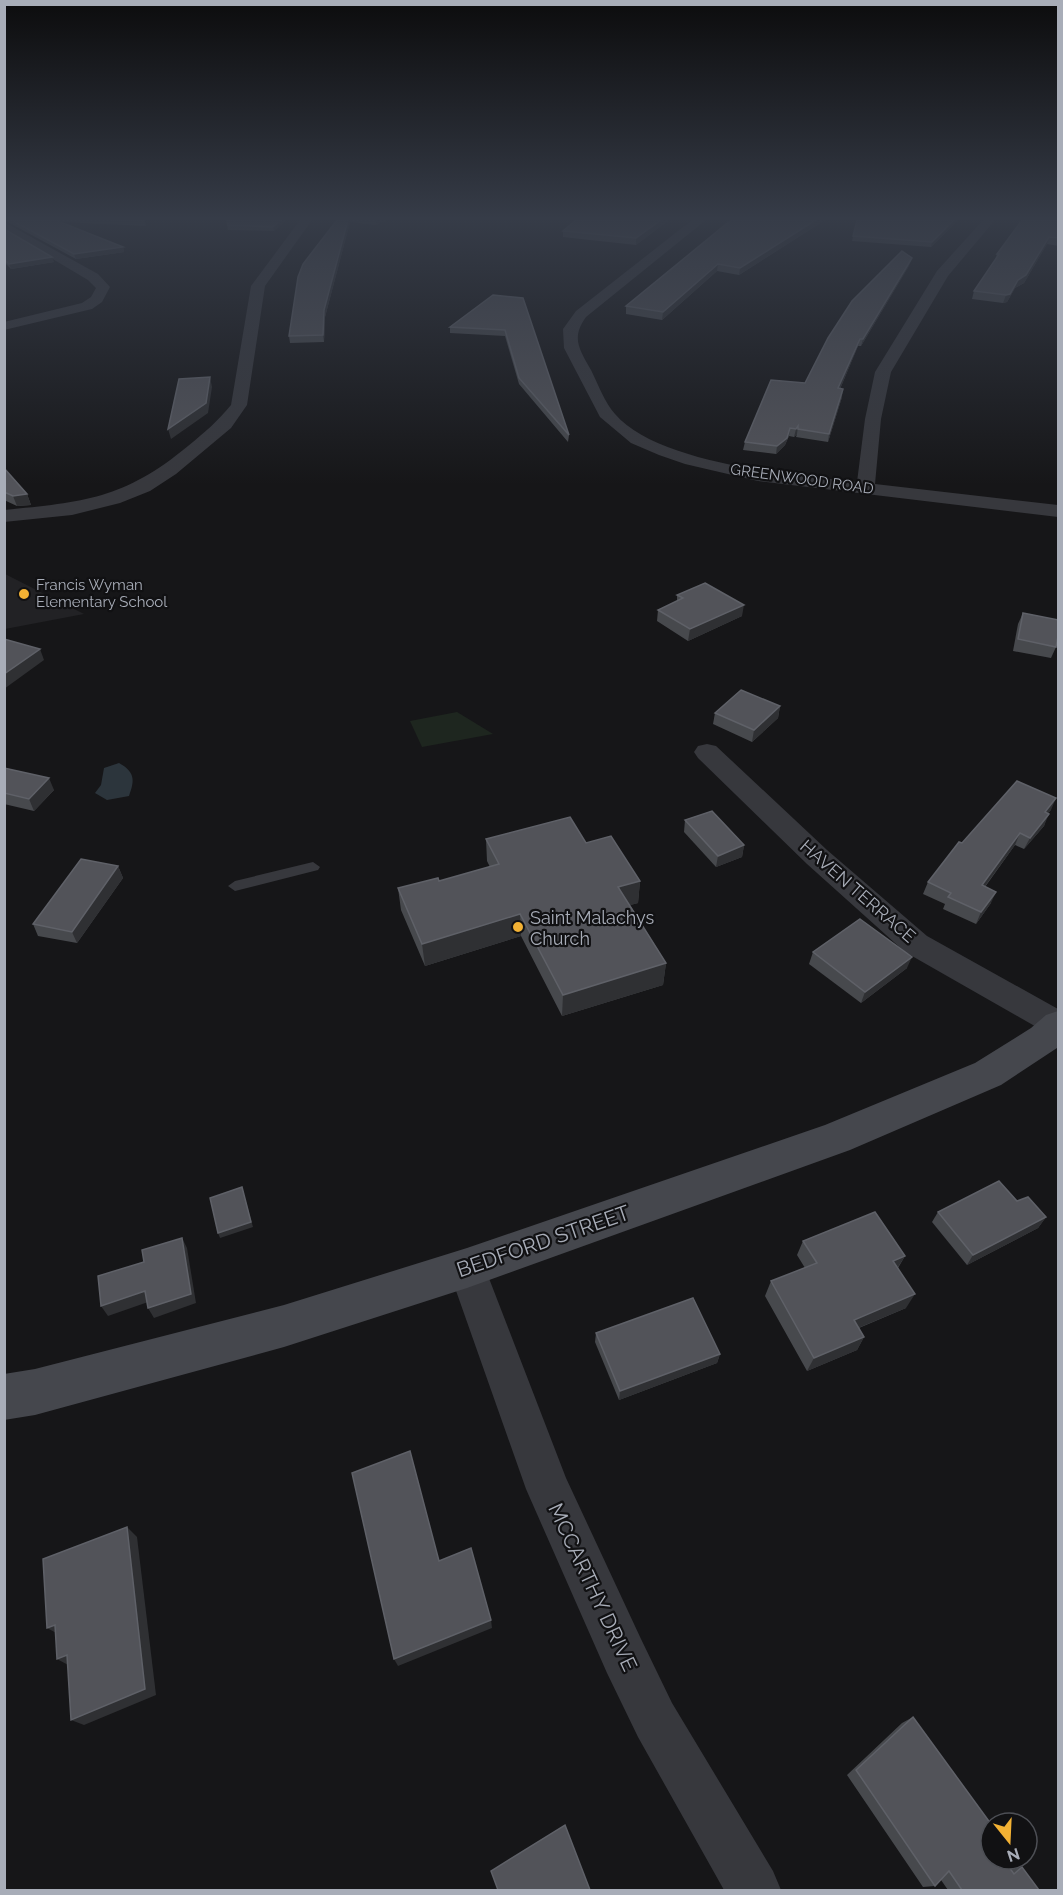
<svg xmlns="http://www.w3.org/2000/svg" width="1063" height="1895" font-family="Raleway,sans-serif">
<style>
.built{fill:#222225}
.green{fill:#1e261f}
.water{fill:#2c353c}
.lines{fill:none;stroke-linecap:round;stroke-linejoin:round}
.lane{fill:#37383d;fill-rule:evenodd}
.street{fill:#37383d;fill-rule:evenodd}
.secondary{fill:#45474d;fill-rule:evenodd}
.wall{fill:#47494d}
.shaded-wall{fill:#2f3033}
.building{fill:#525359;stroke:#5f6168;stroke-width:1.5}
.poi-dot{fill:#f2b134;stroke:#111113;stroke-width:2}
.labels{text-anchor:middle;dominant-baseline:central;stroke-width:4.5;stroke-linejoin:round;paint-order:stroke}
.far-street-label{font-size:15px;fill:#a8adb8;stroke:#111113}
.far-poi-label{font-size:15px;fill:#a8adb8;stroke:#111113;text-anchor:start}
.street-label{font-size:18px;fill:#a8adb8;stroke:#111113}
.poi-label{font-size:18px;fill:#a8adb8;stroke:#111113;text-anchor:start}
.near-street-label{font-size:21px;fill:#a8adb8;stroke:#111113}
</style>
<rect width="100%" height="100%" fill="#161618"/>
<!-- built -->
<polygon class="built" points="4,574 5,574 84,614 5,629"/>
<!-- green -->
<polygon class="green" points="457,712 493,734 422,747 410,721"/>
<!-- water -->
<path class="water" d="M119 763C135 772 135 780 129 796L107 800 95 793 101 785 104 768Z"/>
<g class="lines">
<!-- lane -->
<polygon class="lane" points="313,862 320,867 318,870 235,891 228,886 235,881"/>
<!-- street -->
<g class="street">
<path d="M300 220H312L265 286 247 405 231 428 176 474 150 491 120 503 72 515 4 522V510C84 502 124 499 188 446 204 433 218 421 231 405L251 286Z"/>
<path d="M692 220H706L586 317C571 338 579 349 591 370 598 384 605 403 615 414 658 464 793 475 857 482L865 419 875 372 937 271 983 220H995L948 276 891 372 881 419 875 484 1058 505V517L758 481 685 464 659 455 631 443 600 417 564 348 563 329 576 311Z"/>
<polygon points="4,222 98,274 110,287 102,302 92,309 4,330 4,322 82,303 91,297 96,288 88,280 4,230"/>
<polygon points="707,744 716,746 827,850 927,936 1058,1009 1058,1036 1047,1033 905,952 807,864 698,758 694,752 698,746"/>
<polygon points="467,1250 480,1255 566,1478 641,1639 672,1703 773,1871 781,1890 724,1890 638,1737 607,1673 526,1489 448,1268 454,1255"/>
</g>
<!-- secondary -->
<polygon class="secondary" points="1058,1011 1058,1046 1057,1048 1001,1085 850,1150 467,1288 284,1347 35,1415 4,1420 4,1374 35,1369 284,1305 467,1248 825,1125 975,1063 1031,1028 1046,1015"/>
</g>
<!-- wall -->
<g class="wall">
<polygon points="4,220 142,220 145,221 146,226 62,222 123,247 124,252 76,259"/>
<polygon points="226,220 286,220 274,231 228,230"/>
<polygon points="337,220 386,220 376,225 350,222 325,317 324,342 290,343 289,336"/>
<polygon points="576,220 669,220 636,245 563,237 563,231"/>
<polygon points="731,220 825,220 739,275 717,271 662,320 626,314 626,306"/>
<polygon points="857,220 958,220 931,247 852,241"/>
<polygon points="1059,220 1059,246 1047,244 1024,283 1015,288 1007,302 1003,303 972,299 974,291 995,260 997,254"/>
<polygon points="4,229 54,262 11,269 4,262"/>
<polygon points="910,264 861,346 858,346 840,389 842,397 828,442 796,437 797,434 794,437 789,436 785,445 776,454 743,450 745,442 805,383"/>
<polygon points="523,298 569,435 568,442 519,384 505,336 450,333 450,327"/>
<polygon points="4,468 27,494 31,505 17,506 4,500"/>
<polygon points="677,595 742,616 688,641 657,621 658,610 677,601"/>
<polygon points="1023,613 1056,647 1051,658 1013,651 1018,624"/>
<polygon points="780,706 778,718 752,742 713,724 715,713"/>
<polygon points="4,768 54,790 34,811 4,804"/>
<polygon points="1051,810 1048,813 1044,826 1024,849 1015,845 985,887 991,903 976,924 943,909 945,904 923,894 928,882 962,843"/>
<polygon points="685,820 744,845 742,857 716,867 684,832"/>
<polygon points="486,839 586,843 640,881 638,903 630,905 666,963 663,985 562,1016 521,936 425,966 401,910 398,888 439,881 490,867 487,861"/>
<polygon points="118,866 123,878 77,943 38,936 33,924"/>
<polygon points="813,952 907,968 861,1003 809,964"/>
<polygon points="1017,1201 1046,1217 1038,1228 967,1265 932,1222 938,1212"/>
<polygon points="803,1241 905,1256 898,1268 906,1308 859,1328 864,1337 857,1350 807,1371 765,1296 771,1281 805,1268 797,1255"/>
<polygon points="596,1333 720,1354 717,1363 619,1400 595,1342"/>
<polygon points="913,1717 985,1833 1010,1868 1022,1867 1039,1890 948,1890 941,1880 935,1886 923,1887 847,1775 902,1723"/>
</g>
<!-- shaded-wall -->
<g class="shaded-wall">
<polygon points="281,220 286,220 274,231 273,227"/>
<polygon points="348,220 350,220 350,222 325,317 324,342 323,335 324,310"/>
<polygon points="376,220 386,220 376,225"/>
<polygon points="661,220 669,220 636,245 636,238"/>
<polygon points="816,220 825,220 739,275 740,268"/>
<polygon points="954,220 958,220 931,247 932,242"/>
<polygon points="1049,237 1047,244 1024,283 1015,288 1007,302 1003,303 1006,295 1018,280"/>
<polygon points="123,247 124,252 76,259 74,254"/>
<polygon points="52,257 54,262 11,269 9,264"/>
<polygon points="912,258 910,264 861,346 863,339"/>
<polygon points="718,264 717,271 662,320 663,312"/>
<polygon points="860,339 858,346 837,396 838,388"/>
<polygon points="210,377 212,387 208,413 171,439 168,429"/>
<polygon points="843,389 842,397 828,442 829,434"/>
<polygon points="798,426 797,434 794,437 796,429"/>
<polygon points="790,428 789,436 785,445 776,454 777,446"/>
<polygon points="27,494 31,505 17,506 13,496"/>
<polygon points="744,605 742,616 688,641 690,629"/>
<polygon points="40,649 44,660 4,689 4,674"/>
<polygon points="780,706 778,718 752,742 754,730"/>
<polygon points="49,778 54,790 34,811 29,799"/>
<polygon points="1056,798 1051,810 1039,824 1045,812"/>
<polygon points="1049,814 1044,826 1024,849 1030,838"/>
<polygon points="1020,833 1015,845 977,897 982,885"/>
<polygon points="744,845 742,857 716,867 718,856"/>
<polygon points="118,866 123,878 77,943 72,932"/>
<polygon points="640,881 638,903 616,909 618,887"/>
<polygon points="996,892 991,903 976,924 981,912"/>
<polygon points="520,914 521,936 425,966 422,944"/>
<polygon points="912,957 907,968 861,1003 865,992"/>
<polygon points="666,963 663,985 562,1016 563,995"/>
<polygon points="242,1187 253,1227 220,1238 218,1233"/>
<polygon points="1046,1217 1038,1228 967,1265 973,1255"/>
<polygon points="182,1238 187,1248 196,1303 154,1318 148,1308"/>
<polygon points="905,1256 896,1270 893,1261"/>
<polygon points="145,1291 151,1301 108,1316 101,1306"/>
<polygon points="915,1294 906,1308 846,1333 854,1320"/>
<polygon points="864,1337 857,1350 807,1371 814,1358"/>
<polygon points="720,1354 717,1363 619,1400 620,1391"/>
<polygon points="127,1527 137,1537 156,1695 84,1725 71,1720"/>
<polygon points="491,1620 492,1628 398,1666 394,1659"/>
<polygon points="55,1625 60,1635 47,1628"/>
<polygon points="67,1655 70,1666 57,1659"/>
</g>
<!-- building -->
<g class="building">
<polygon points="11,220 55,220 123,247 74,254"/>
<polygon points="111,220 142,220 145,221"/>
<polygon points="227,220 281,220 273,227 228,225"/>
<polygon points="337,220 348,220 324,310 323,335 289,336 298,277 303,264"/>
<polygon points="576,220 661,220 636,238 563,231"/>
<polygon points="731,220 816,220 740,268 718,264 663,312 626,306"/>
<polygon points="857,220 954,220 932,242 853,236"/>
<polygon points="1022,220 1059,220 1059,238 1049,237 1026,275 1018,280 1010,294 1006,295 974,291 999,254 997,254"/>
<polygon points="4,229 52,257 9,264 4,259"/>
<polygon points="902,251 912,258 863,339 860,339 838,388 843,389 829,434 798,429 798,426 796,429 790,428 787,438 777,446 745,442 771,380 805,383 828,338 852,301"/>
<polygon points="493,295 523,298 569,435 519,378 505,330 450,327"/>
<polygon points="210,377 206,403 168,429 179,379"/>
<polygon points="4,468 27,494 13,496 4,492"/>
<polygon points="705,583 744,605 690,629 658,610 683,598 677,595"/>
<polygon points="1023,613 1059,620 1059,631 1056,647 1018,639"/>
<polygon points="4,639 40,649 4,674"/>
<polygon points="741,690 780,706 754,730 715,713"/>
<polygon points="4,768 49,778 29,799 4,793"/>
<polygon points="1017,781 1056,798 1045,812 1049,814 1030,838 1020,833 982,885 996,892 981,912 948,897 951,893 928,882 959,842 962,843"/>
<polygon points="712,811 744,845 718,856 685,820"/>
<polygon points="570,817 586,843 611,836 640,881 618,887 666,963 563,995 520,914 422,944 398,888 438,878 439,881 499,864 486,839"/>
<polygon points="81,859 118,866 72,932 33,924"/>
<polygon points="860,919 912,957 865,992 813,952"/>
<polygon points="999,1181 1017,1201 1028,1197 1046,1217 973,1255 938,1212"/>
<polygon points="242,1187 251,1222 218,1233 210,1198"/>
<polygon points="875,1212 905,1256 893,1261 915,1294 854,1320 864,1337 814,1358 771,1281 817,1263 803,1241"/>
<polygon points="182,1238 191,1294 148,1308 145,1291 101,1306 98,1276 144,1262 142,1250"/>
<polygon points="693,1298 720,1354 620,1391 596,1333"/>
<polygon points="410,1451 439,1561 471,1548 491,1620 394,1659 352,1473"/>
<polygon points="127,1527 145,1689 71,1720 67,1655 57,1659 55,1625 47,1628 43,1559"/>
<polygon points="913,1717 991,1824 991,1827 985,1833 991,1842 991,1859 1003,1859 1014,1874 1022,1867 1039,1890 962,1890 949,1871 935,1886 856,1770"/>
<polygon points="565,1825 590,1890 498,1890 491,1871"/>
</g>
<!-- sky -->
<linearGradient id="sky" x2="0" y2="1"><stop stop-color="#0c0c0d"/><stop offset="0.45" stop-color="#363c48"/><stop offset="1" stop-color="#363c48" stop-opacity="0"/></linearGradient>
<rect width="1063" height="485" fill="url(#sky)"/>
<!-- markers -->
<g class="poi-dot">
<circle cx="24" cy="594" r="6"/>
<circle cx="518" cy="927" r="6"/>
</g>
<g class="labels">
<!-- far-street labels -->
<g class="far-street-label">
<text transform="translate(802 479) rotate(8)">GREENWOOD ROAD</text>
</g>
<!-- far-poi labels -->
<g class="far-poi-label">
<text x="36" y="585">Francis Wyman<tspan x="36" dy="17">Elementary School</tspan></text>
</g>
<!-- street labels -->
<g class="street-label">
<text transform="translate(858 891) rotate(41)">HAVEN TERRACE</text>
</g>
<!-- poi labels -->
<g class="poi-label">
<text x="530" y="917">Saint Malachys<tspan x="530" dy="21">Church</tspan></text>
</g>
<!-- near-street labels -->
<g class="near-street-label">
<text transform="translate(543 1241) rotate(-19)">BEDFORD STREET</text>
<text transform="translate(593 1587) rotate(65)">MCCARTHY DRIVE</text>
</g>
</g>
<!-- border -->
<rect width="1063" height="1895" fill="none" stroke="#a8adb8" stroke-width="12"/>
<!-- north arrow -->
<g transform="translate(1009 1841) rotate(162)"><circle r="28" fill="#111113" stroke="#4d4f55" stroke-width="1.5"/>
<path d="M0-4.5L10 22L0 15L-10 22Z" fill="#f2b134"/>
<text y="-9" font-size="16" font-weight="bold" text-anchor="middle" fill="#a8adb8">N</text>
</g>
</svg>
